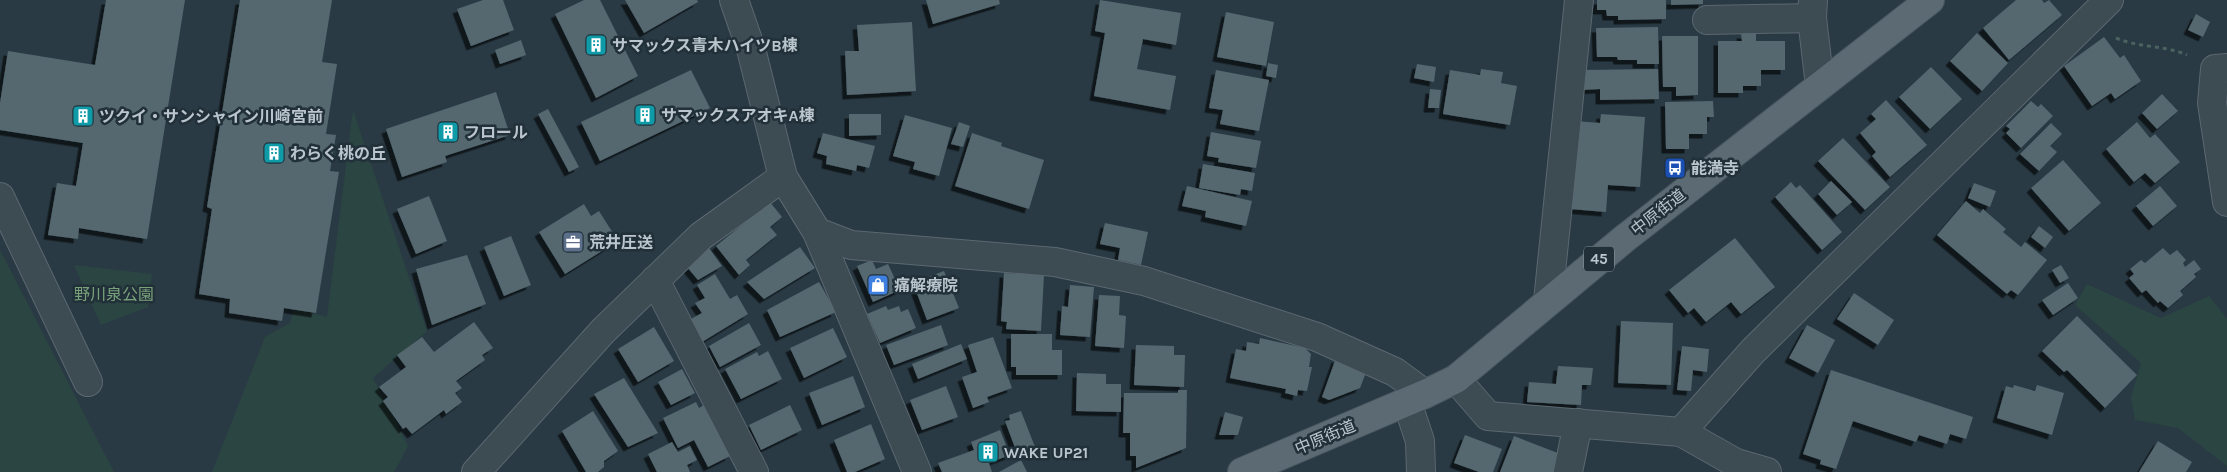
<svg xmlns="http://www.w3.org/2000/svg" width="2227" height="472" font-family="Karla,'Noto Sans JP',sans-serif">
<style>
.green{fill:#2b4542}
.building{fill:#546770;filter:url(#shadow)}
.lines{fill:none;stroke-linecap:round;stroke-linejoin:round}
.minor-casing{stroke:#5b6871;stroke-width:30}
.major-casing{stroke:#495760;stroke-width:30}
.path{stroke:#4b6260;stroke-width:3;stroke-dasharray:4 4;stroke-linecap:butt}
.minor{stroke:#3d4b53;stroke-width:28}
.major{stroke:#5b6a73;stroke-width:28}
.labels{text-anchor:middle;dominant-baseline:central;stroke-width:5;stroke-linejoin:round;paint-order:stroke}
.shield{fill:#213039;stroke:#8c98a1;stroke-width:1}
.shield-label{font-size:15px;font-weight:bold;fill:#bac5cd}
.poi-label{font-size:16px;font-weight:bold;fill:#bac5cd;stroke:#213039;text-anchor:start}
.street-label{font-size:16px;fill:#bac5cd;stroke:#213039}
.park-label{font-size:16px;fill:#79a27a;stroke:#213039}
</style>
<defs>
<filter id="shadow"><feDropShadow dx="-4.5" dy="4.5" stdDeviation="0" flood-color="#0009"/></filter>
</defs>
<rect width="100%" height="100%" fill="#293a44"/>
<!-- green -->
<g class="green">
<polygon points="353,110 427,331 373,378 408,446 394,472 212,472 265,337 290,323 294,309 327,317"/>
<polygon points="0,250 114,472 0,472"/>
<polygon points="74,265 152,274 148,307 101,325"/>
<polygon points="2087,284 2161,318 2209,296 2227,319 2227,466 2178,428 2135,420 2131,397 2141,363 2075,305"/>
</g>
<!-- building -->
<g class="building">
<polygon points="106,0 185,0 147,239 79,228 78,239 48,235 57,183 76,186 83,143 0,130 0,103 8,51 95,65"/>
<polygon points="240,0 332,0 322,62 337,64 326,134 336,135 330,171 339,172 316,313 284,308 282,321 229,313 230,299 199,294 212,209 207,207"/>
<polygon points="483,0 503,0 514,30 471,46 457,9"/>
<polygon points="584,0 600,0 638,76 596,98 555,14"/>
<polygon points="625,0 697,0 698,2 644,33"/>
<polygon points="926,0 999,0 1000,4 933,24"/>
<polygon points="1100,0 1181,13 1176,45 1143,39 1137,69 1176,76 1170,110 1094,96 1105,33 1095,31"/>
<polygon points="1597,0 1666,0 1666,19 1618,20 1618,16 1607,16 1606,10 1597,10"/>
<polygon points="1671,0 1703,0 1703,4 1671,5"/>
<polygon points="2016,0 2042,0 2044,3 2049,0 2062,15 2009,60 1983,28"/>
<polygon points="1226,12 1274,22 1266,66 1217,57"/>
<polygon points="2196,14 2210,22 2203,37 2188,30"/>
<polygon points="912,22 916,91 847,95 845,51 859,51 857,25"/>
<polygon points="1658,27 1659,64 1637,64 1637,60 1618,60 1617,57 1597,57 1596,28"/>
<polygon points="1977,33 2008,63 1982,91 1950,61"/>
<polygon points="1741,34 1756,34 1756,41 1785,41 1785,70 1761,70 1761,86 1743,86 1743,93 1718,93 1718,41 1742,41"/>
<polygon points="1662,36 1698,36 1698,95 1676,96 1676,87 1663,87"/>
<polygon points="2104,37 2120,58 2124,55 2141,81 2115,99 2111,93 2092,106 2064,66"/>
<polygon points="521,40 526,55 500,64 495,50"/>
<polygon points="1268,63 1278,65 1276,78 1266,76"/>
<polygon points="1417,64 1436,67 1434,82 1414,78"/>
<polygon points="1931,67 1962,99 1930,129 1899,97"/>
<polygon points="1481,69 1503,72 1501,83 1517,86 1510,125 1443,114 1450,70 1480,75"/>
<polygon points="1658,69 1659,99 1600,100 1600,89 1581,90 1581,70"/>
<polygon points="691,70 710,108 600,161 581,122"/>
<polygon points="1216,70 1269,80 1259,131 1220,124 1223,110 1209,108"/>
<polygon points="1430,89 1441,90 1439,108 1428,108"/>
<polygon points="496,92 510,135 445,156 447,162 402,177 386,129"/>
<polygon points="2162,94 2178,111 2157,129 2142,113"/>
<polygon points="1886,100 1927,145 1890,177 1872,156 1876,152 1860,133 1876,119 1871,114"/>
<polygon points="1713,101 1714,117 1707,117 1707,134 1689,134 1689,149 1666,149 1665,102"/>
<polygon points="2031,101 2038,107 2041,104 2053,116 2021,148 2006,133 2010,129 2006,126"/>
<polygon points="548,109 579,167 569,172 538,114"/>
<polygon points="849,114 881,114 881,135 849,136"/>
<polygon points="1601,114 1645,117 1640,187 1608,185 1606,212 1570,209 1576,121 1600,123"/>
<polygon points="905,115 952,128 939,176 913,169 915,162 893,156"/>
<polygon points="959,122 970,126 963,147 951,144"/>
<polygon points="2137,122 2150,138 2155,134 2180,162 2155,183 2145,173 2134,182 2106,149"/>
<polygon points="2051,123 2062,134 2050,146 2057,152 2039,171 2020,154"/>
<polygon points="1211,132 1261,141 1256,168 1218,162 1219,158 1207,156"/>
<polygon points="823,133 875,146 869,168 857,165 856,171 826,164 827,156 817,153"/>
<polygon points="972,133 1002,143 1001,146 1044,160 1029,209 955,186"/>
<polygon points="1843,138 1890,187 1865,210 1818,161"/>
<polygon points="2063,160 2101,203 2069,231 2031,188"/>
<polygon points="1203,164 1255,173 1252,191 1241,189 1240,195 1199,188"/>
<polygon points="1831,181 1852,202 1837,215 1818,194"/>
<polygon points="1791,182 1796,188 1800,185 1842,232 1822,250 1775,197"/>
<polygon points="1974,183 1996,191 1990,207 1968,198"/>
<polygon points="1187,186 1252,201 1246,226 1205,217 1206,211 1182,206"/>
<polygon points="2160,186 2177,206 2153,226 2136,206"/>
<polygon points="429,196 447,241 416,254 397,209"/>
<polygon points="1966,201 1980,213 1983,209 2006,229 2003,232 2021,247 2025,242 2047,260 2018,295 2011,290 2007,294 1937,235"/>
<polygon points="770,202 782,217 770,227 777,235 746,260 750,265 739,275 716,246"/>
<polygon points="584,204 591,216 599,211 618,241 565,274 539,232"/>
<polygon points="1105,223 1148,232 1141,265 1118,260 1120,248 1100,244"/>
<polygon points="2039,226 2053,237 2045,248 2031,237"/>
<polygon points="511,236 531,285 504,296 484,247"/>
<polygon points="1735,238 1775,287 1741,314 1731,302 1706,322 1694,308 1688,313 1669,290"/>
<polygon points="800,247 815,268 764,299 747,282"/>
<polygon points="709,248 722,266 698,280 687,267"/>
<polygon points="2163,248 2170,255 2177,250 2186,260 2183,263 2185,267 2194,260 2201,269 2194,274 2196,277 2180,291 2183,295 2168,308 2160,301 2158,303 2146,290 2142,293 2129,278 2134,274 2130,269 2141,260 2145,263"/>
<polygon points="467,255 486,304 432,325 416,269"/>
<polygon points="872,260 876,269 888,264 900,290 873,302 857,266"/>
<polygon points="2061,265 2069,278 2060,283 2052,270"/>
<polygon points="944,271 959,308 927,320 913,283"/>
<polygon points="1004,273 1044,275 1041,331 1006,329 1007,322 1001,321"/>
<polygon points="715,274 730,299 737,295 748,314 702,342 689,320 702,313 695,303 705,298 697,285"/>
<polygon points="819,282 836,312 780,337 767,310"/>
<polygon points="2068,283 2078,298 2053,315 2042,300"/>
<polygon points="1070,285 1094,287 1090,337 1060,335 1062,306 1068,307"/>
<polygon points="1854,293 1894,320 1878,345 1837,319"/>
<polygon points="1099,295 1120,296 1119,315 1126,316 1124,348 1095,346"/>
<polygon points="886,306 888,310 899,306 901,312 908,309 916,328 880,343 867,314"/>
<polygon points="2077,316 2137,375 2105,408 2067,370 2064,372 2042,351"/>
<polygon points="1621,321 1673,323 1671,385 1618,383"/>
<polygon points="474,322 493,348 482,355 485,360 456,381 462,388 455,393 462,402 446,414 444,410 412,434 406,427 403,429 383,401 388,397 379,387 406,367 397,355 422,337 434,352"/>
<polygon points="749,323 761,345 720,367 709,346"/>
<polygon points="941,325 948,345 894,365 886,345"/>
<polygon points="1807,325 1835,340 1818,373 1789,358"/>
<polygon points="654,327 674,361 638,382 618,349"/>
<polygon points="833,328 847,357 804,378 790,348"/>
<polygon points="1011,334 1052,334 1052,350 1062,350 1062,375 1016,375 1016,367 1011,367"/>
<polygon points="993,337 1012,388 987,397 989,402 973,408 962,377 977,372 968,345"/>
<polygon points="1260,338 1305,348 1311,354 1309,367 1312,367 1307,391 1298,390 1297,396 1285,393 1286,389 1230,378 1236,349 1246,351 1247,342 1259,344"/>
<polygon points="961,344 967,359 918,379 912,364"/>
<polygon points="1136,345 1174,346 1174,355 1185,355 1184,387 1134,385"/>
<polygon points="1682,346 1709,349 1707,372 1693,370 1691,391 1677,390"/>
<polygon points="768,351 782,379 741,399 725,369 757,352 759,356"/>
<polygon points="1336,358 1367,370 1360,388 1329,400 1322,397"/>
<polygon points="1558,366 1593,368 1591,385 1582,385 1581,405 1527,402 1529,382 1556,384"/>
<polygon points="682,369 695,393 671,405 658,382"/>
<polygon points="1831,370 1973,417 1966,439 1950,434 1947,444 1919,435 1916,442 1853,421 1836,469 1820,464 1821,460 1803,454"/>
<polygon points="1077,373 1106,374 1106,384 1121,384 1121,412 1076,411"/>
<polygon points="853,376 865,407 822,425 809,393"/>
<polygon points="624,378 658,433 628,447 594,394"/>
<polygon points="2014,385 2035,391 2037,385 2064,393 2052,435 1997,418 2006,386 2013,388"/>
<polygon points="946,386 958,417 922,430 910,400"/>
<polygon points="1178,390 1187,390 1186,448 1136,468 1136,456 1130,456 1130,433 1123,433 1124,393 1178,393"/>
<polygon points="696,402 699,408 704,405 730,456 708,467 694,440 678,448 663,418"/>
<polygon points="790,405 802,430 761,450 749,425"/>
<polygon points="593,411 618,451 604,461 604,467 598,472 586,472 562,431"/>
<polygon points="1021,411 1035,447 1017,453 1005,421 1010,420 1009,415"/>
<polygon points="1225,412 1243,417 1238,435 1219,435"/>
<polygon points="871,424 885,459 855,472 847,472 834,440"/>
<polygon points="1000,430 1010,455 989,463 992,472 942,472 938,463 974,450 971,442"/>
<polygon points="1465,435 1502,449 1493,472 1479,472 1454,463"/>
<polygon points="1514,436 1563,455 1557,472 1500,472"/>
<polygon points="2158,441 2192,462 2186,472 2139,472"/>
<polygon points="672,442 678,452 690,446 697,460 687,465 690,472 657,472 648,454"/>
<polygon points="1021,460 1027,472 999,472"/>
</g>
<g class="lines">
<!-- minor casing -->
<g class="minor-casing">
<g id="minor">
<polyline points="734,0 751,49 783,177 817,232 917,472"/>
<polyline points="1813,0 1812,18 1820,86"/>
<polyline points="1707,20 1812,18"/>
<polyline points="2227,68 2215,69 2212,103 2227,202"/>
<polyline points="0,197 88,382"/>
<polyline points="817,232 851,245 1055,262 1144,281 1317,337 1395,372 1425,394"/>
<polyline points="655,280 754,472"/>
<polyline points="1548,301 1579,0"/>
<polyline points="1456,379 1488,416 1681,432 1736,463 1767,472"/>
<polyline points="1407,402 1420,441 1421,472"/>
<polyline points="1681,432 1753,351 2109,0"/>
<polyline points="476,472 603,331 701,236 783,177"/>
<polyline points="1568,472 1578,423"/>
</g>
</g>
<!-- major casing -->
<g class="major-casing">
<polyline id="major" points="1242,472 1425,394 1456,379 1624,239 1930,0"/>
</g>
<!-- path -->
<path class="path" d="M2116 38C2139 48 2165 45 2187 55"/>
<!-- minor -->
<use href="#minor" class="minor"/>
<!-- major -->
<use href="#major" class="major"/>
</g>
<!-- icons -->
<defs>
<g id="building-square" transform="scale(1.125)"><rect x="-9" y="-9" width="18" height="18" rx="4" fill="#0f9aa8" stroke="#213039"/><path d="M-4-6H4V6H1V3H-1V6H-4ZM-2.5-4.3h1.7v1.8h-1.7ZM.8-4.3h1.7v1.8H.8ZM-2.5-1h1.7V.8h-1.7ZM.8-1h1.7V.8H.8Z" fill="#fff"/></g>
<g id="bus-square" transform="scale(1.125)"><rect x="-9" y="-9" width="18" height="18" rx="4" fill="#1a4fb4" stroke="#213039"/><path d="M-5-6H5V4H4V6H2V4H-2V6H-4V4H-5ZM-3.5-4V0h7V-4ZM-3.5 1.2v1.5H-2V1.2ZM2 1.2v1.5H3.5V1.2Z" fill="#fff"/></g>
<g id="office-square" transform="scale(1.125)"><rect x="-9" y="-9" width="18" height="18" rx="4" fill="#5c6f8a" stroke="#213039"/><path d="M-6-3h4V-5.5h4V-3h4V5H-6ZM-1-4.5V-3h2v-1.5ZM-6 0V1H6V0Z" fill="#fff"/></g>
<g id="shop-square" transform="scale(1.125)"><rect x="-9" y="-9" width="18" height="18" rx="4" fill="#3f7fe0" stroke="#213039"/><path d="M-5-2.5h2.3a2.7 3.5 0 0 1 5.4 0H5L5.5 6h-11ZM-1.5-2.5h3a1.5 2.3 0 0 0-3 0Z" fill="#fff"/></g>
</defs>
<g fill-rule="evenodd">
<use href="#building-square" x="596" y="45"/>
<use href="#building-square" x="645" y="115"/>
<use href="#building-square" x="83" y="116"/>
<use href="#building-square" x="448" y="132"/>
<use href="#building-square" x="274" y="153"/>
<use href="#bus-square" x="1675" y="168"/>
<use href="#office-square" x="573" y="242"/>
<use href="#shop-square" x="878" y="285"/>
<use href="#building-square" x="988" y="452"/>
</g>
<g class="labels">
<!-- shield labels -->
<rect class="shield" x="1584" y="246.5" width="30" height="25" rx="4"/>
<g class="shield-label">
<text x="1599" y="259">45</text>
</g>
<!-- poi labels -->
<g class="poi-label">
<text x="612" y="45">サマックス青木ハイツB棟</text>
<text x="661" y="115">サマックスアオキA棟</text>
<text x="99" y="116">ツクイ・サンシャイン川崎宮前</text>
<text x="464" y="132">フロール</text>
<text x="290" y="153">わらく桃の丘</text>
<text x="1691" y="168">能満寺</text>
<text x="589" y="242">荒井圧送</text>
<text x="894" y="285">痛解療院</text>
<text x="1004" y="452">WAKE UP21</text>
</g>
<!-- street labels -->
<g class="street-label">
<text transform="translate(1658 212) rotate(-38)">中原街道</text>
<text transform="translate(1325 437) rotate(-23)">中原街道</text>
</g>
<!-- park labels -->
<g class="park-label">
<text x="114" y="294">野川泉公園</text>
</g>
</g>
</svg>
